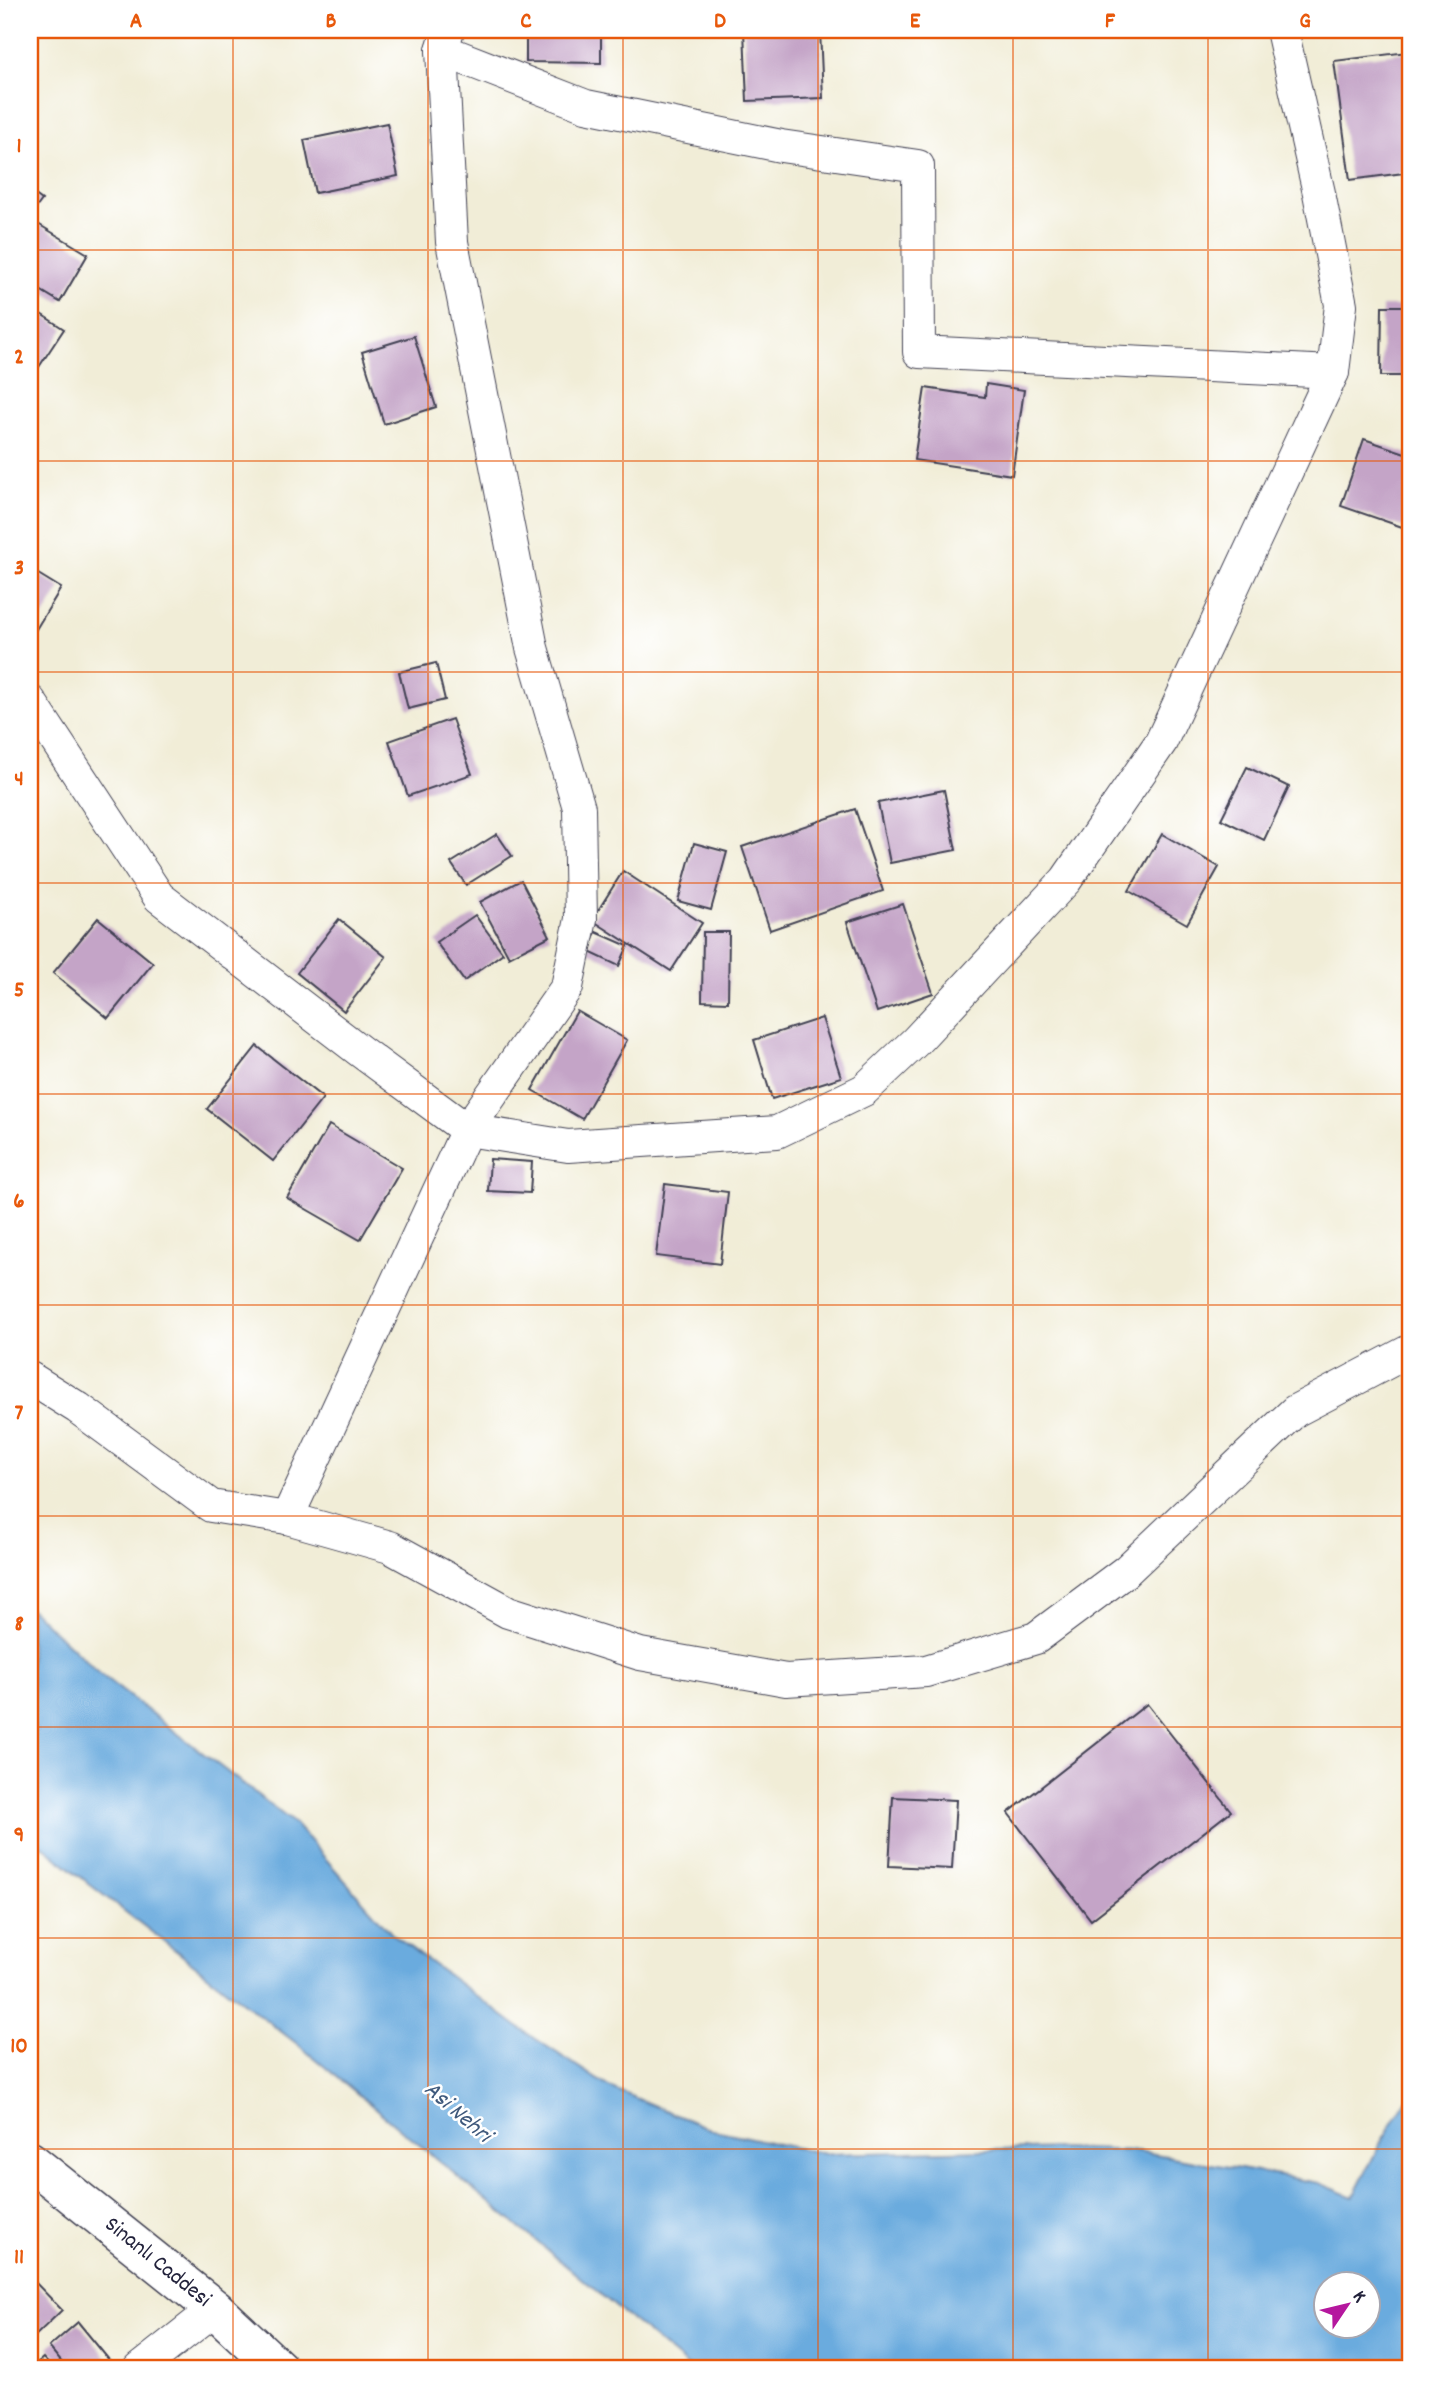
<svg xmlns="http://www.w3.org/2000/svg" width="1441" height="2399" font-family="Dekko,sans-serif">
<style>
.water{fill:#6babde;stroke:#46668c;stroke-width:2;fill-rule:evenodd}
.building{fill:#c4a4c7}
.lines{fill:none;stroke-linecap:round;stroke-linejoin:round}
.minor-casing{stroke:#414052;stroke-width:34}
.secondary-casing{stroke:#414052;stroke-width:41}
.minor{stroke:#fff;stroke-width:32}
.secondary{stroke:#fff;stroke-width:38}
.grid{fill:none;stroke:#e8590c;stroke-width:2;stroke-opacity:0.55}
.labels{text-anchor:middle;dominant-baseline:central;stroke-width:5;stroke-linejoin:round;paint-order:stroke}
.street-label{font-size:23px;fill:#22223b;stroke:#fff}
.water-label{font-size:24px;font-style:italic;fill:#3f597c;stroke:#fff}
.neatline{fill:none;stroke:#e8590c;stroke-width:2.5}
.grid-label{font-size:23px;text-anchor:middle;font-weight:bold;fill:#e8590c}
</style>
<rect width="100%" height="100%" fill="#fff"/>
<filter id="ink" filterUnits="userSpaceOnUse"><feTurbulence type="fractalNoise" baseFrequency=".0143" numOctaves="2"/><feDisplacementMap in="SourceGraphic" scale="14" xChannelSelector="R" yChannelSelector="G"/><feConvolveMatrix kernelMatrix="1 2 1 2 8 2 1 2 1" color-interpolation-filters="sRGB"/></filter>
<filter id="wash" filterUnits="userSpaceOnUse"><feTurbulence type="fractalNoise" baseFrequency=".00686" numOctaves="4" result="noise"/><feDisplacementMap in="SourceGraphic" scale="28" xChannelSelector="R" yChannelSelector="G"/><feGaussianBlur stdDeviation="1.57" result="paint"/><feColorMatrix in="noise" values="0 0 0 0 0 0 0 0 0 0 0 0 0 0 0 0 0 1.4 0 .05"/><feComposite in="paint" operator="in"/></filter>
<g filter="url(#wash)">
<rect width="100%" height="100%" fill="#f1edd7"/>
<!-- water -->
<path class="water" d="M30 1608 99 1673 295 1824 392 1934 528 2034 609 2087 710 2129 825 2154 1062 2148 1138 2151 1319 2183 1353 2197 1381 2142 1411 2093V2369H691L296 2043 93 1887 30 1835ZM1326 2284H1368V2326H1326Z"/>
<g id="blocks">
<!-- building -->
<g class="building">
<polygon points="526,30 601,30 601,63 526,62"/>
<polygon points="744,30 820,30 823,98 747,101"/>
<polygon points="1407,52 1411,80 1411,172 1350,180 1334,61"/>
<polygon points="387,123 398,176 315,193 304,140"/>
<polygon points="30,191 42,200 30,216"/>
<polygon points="38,224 88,254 60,302 30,284 30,237"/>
<polygon points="1382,306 1411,306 1411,376 1381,376"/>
<polygon points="30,307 64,329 35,373 30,370"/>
<polygon points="414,336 436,407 384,424 362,352"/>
<polygon points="986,384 1024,390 1012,475 914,460 925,388 985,397"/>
<polygon points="1364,439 1411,455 1411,530 1341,506"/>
<polygon points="30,569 61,588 35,631 30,628"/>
<polygon points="436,663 445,700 408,709 399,672"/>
<polygon points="452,719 472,774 408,796 389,741"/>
<polygon points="1247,767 1289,787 1264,840 1221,819"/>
<polygon points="944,790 956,850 890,863 878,803"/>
<polygon points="855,809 883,891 770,930 742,847"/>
<polygon points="497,834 512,856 466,885 451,863"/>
<polygon points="1162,834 1219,867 1187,924 1129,891"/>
<polygon points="694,843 727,852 711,910 678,901"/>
<polygon points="623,871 702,923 671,971 592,920"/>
<polygon points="521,880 550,936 509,957 480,902"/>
<polygon points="903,904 933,993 877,1012 847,922"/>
<polygon points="475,915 503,953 464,981 436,942"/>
<polygon points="98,918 153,963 108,1018 53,973"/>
<polygon points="339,919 386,957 344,1011 297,973"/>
<polygon points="596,932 628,946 619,966 587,951"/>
<polygon points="703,932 729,932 728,1002 702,1001"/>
<polygon points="577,1011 627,1040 582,1119 532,1090"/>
<polygon points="822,1018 841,1077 772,1099 754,1040"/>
<polygon points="257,1046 323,1098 273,1161 207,1109"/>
<polygon points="329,1125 402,1168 360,1240 287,1198"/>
<polygon points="490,1159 532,1162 530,1193 488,1191"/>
<polygon points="665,1184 728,1192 720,1264 656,1256"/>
<polygon points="1147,1704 1231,1811 1091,1920 1008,1813"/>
<polygon points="893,1797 956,1800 952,1869 889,1866"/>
<polygon points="30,2277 62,2310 30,2341"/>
<polygon points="78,2322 110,2361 99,2369 67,2369 49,2347"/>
<polygon points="43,2358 53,2369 30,2369"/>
</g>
</g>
</g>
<g filter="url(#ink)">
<use href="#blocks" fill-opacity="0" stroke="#414052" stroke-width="2"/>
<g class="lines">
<!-- minor casing -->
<g class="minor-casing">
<g id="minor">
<polyline points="442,50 586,106 781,146 918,166 919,352 1333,372"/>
<polyline points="30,701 159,897 360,1051 467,1130 568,1146 777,1132 864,1090 916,1041 1066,880 1161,742 1333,372 1341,305 1319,193 1282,30"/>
<polyline points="30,1378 78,1408 211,1506 287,1518 390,1547 508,1612 640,1654 786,1680 926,1671 1036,1638 1126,1571 1295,1411 1411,1350"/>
<polyline points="287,1518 467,1130 567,987 581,919 579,808 532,648 452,242 442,50 448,30"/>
<polyline points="139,2369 215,2309"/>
</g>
</g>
<!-- secondary casing -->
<g class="secondary-casing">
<polyline id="secondary" points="30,2161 215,2309 279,2369"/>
</g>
<!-- minor -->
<use href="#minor" class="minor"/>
<!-- secondary -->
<use href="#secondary" class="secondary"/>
</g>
</g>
<!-- grid -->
<path class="grid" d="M233 30V2369M428 30V2369M623 30V2369M818 30V2369M1013 30V2369M1208 30V2369M30 250H1411M30 461H1411M30 672H1411M30 883H1411M30 1094H1411M30 1305H1411M30 1516H1411M30 1727H1411M30 1938H1411M30 2149H1411"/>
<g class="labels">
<!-- street labels -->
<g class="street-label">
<text transform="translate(157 2263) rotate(39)">Sinanlı Caddesi</text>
</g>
<!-- water labels -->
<g class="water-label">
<text transform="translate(457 2113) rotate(41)">Asi Nehri</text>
</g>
</g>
<!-- margin -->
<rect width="1441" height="2399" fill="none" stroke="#fff" stroke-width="77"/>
<!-- north arrow -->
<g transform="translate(1347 2305) rotate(55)"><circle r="33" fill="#ffffff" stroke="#a7a7b1" stroke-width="2"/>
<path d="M0-5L12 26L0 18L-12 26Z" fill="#b5179e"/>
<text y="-10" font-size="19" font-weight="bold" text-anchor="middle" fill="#22223b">K</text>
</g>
<rect x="38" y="38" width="1364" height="2322" class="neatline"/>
<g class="grid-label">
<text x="136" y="27">A</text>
<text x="331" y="27">B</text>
<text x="526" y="27">C</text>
<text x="720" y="27">D</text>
<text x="915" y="27">E</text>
<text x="1110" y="27">F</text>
<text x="1305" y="27">G</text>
<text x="19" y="152">1</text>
<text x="19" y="363">2</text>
<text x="19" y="574">3</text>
<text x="19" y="785">4</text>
<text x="19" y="996">5</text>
<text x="19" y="1207">6</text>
<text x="19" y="1419">7</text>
<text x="19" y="1630">8</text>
<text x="19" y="1841">9</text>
<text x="19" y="2052">10</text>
<text x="19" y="2263">11</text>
</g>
</svg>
